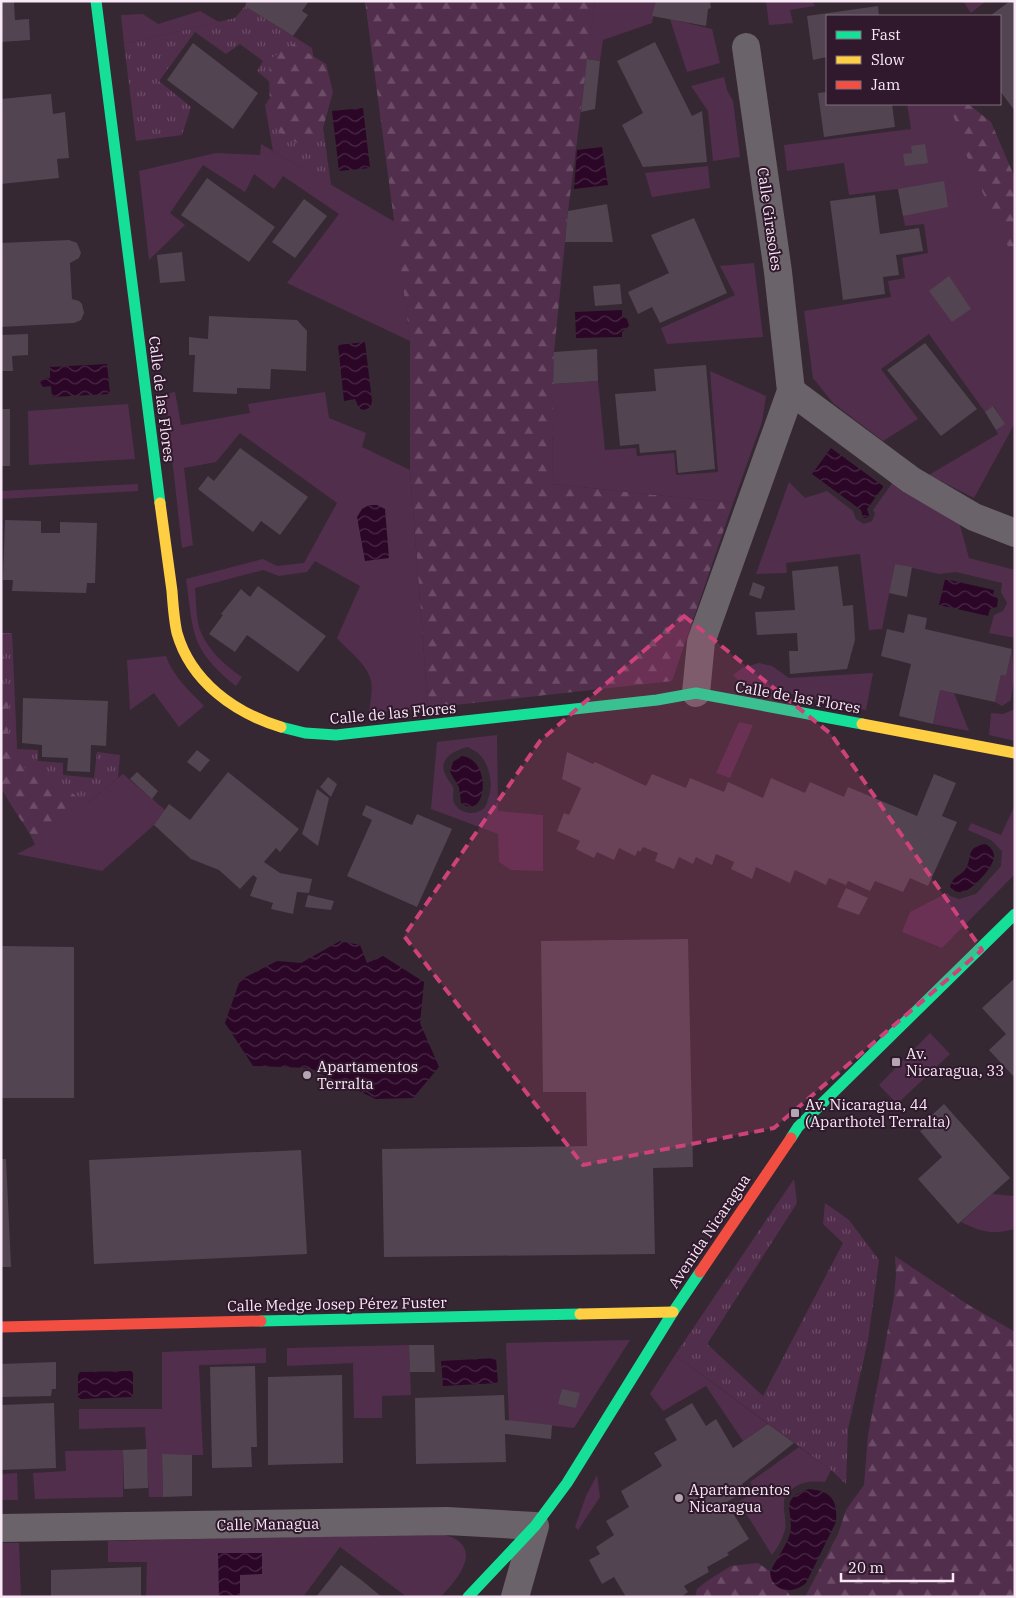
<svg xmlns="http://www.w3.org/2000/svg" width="1016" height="1598" font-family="'IBM Plex Serif',serif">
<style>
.grass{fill:url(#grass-tufts)}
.forest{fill:url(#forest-firs)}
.garden{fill:#522e4d;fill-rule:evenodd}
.water{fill:url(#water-waves)}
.building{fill:#524450}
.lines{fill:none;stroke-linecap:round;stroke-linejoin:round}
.street{stroke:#6b636a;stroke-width:28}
.fast{stroke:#16e098;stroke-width:11}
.slow{stroke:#ffcf43;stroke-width:11}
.jam{stroke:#f24e42;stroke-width:11}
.marked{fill:#cd427a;fill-opacity:0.2;stroke:#cd427a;stroke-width:4;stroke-dasharray:10 6;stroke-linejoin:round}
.poi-dot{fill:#b4a5b2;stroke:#30192d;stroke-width:2}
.labels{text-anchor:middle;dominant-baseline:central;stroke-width:4;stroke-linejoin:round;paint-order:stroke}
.street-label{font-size:15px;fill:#f9e9f6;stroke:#30192d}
.poi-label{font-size:15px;fill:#f9e9f6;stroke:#30192d;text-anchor:start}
</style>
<defs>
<pattern id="grass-tufts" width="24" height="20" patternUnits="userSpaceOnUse" patternTransform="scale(1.25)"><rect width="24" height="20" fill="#522e4d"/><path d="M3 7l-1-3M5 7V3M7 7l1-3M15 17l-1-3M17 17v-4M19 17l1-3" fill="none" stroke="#6c4c67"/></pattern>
<pattern id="forest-firs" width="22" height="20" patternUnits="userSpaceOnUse" patternTransform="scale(1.25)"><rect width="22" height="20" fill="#522e4d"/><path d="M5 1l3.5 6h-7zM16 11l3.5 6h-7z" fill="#6c4c67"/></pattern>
<pattern id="water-waves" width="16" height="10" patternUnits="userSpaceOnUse" patternTransform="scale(1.25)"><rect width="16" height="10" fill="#2b0627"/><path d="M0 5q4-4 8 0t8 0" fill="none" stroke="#4a2a47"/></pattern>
</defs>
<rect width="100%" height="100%" fill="#352833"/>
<!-- grass -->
<g class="grass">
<polygon points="245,6 312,48 331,185 273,151 265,105 277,88 257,71 263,61 240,44 226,54 195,32 159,81 191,107 182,135 136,141 124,44 235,18"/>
<polygon points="1,633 12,633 17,749 38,750 38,761 63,763 63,775 94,778 97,752 120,755 118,778 42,841 1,774"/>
<polygon points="794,1179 797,1203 707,1344 763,1396 843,1243 823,1224 825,1203 849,1220 879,1260 868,1340 848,1429 846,1484 831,1470 675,1355"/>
</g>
<!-- forest -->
<g class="forest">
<polygon points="365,1 595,1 568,211 554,352 552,484 733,503 672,681 428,708 410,470 410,341"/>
<path d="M293 44 326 64 333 92 323 128 306 146C299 143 287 140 282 135 267 119 269 79 270 59Z"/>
<polygon points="934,104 968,104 991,122 1015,178 1015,344"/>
<polygon points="1,683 8,703 8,741 23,767 72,793 109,823 38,851 30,834 13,808 1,788"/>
<polygon points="895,1256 967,1304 1015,1332 1015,1597 805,1597 838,1534 846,1510 864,1485 868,1435 894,1297 896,1275"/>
<polygon points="758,1563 777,1576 791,1597 695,1597 697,1589 707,1581 731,1566"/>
</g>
<!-- garden -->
<g class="garden">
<polygon points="595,1 656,2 652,23 603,40 600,61 587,59"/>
<polygon points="766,1 812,1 815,6 790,10 793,23 769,25"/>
<polygon points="963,1 986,1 971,13"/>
<polygon points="200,11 219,22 124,44 121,15 143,14 158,24"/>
<polygon points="670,19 712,29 720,63 687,72"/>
<polygon points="724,77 727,90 733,101 740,157 713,161 708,111 691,86"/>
<polygon points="907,104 948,104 958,127 962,145 1002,237 1015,257 1015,423 974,498 929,475 998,434 996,430 1004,424 994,406 985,412 929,334 881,369 918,419 883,441 833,403 813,378 804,311 891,297 888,281 905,278 902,258 928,253 924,224 905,226 898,189 849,195 844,163 787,171 784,145 911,129"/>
<polygon points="261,144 395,222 410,341 287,283 339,214 283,176 274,189 254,174 245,192 203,165 170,213 185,225 149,260 139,171 216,153 260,155"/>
<polygon points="708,166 710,188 652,197 645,173"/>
<polygon points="754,263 763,337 667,344 661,328 735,295 720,266"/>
<polygon points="710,371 766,396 762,422 733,503 552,484 553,384 598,381 605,450 636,448 637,456 674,453 676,475 718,472"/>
<path d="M175 392 181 425 250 413 248 404 325 392 329 418 366 433 362 447 410 470 428 708 369 713C370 703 373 690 371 681 367 663 348 651 337 638L360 586 315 561 307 572 279 576 263 570 195 588C196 600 196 615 199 627 206 648 224 665 242 677L236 686C221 675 202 656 196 638 190 621 189 597 186 579L263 559 277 566 304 563 337 503 240 433 216 462 184 468 193 545 182 548 165 394Z"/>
<polygon points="128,404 135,459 29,465 28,411"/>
<polygon points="789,482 805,498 827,491 853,511 856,519 864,524 872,521 875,514 873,510 893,482 958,518 969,558 1015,570 1015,638 989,633 994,615 1003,611 1007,603 1001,592 1002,583 956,572 939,574 895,564 882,629 869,630 860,554 786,563 787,573 756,574"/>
<polygon points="138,484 138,491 1,499 1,491"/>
<polygon points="1012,649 1014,678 1011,700 1002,706 995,702 1001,675 1006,676"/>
<path d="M166 656C172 675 190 692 204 706L179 727 154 693 130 710 127 660Z"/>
<polygon points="759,663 772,666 789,678 873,673 866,710 741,683 733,675 742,668"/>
<polygon points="940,690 954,693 969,731 933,724"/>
<polygon points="1015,709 1015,741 989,735 991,713 1003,714"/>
<polygon points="739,722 753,725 730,778 716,773"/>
<path d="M497 735 498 811 543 815V871L511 870 499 862 498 834 431 809 437 742ZM468 747C471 749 475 751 478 753 490 764 494 785 488 799 487 804 485 809 480 811 469 816 455 811 453 799 453 795 454 791 453 787 451 783 447 779 445 774 438 758 455 750 468 747Z"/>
<polygon points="123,774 165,810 154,825 102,871 17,854 42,841"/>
<polygon points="1015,805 1015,874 942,948 902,932 910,912 947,893 950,896 959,899 976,894 1001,866 1002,851 991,840 968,830 971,823 1001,835"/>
<polygon points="930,1033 950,1054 897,1104 879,1085"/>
<path d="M992 1194 1015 1196V1229C992 1235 981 1232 961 1222Z"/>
<polygon points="630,1340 574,1428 509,1421 506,1343"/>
<polygon points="409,1345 411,1395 382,1396 382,1418 354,1418 353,1363 287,1366 287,1348"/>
<polygon points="266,1348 266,1363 199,1365 203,1455 162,1455 163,1497 149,1497 145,1427 79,1429 79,1409 162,1409 162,1352"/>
<polygon points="675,1355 768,1424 743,1441 706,1386 663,1411 650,1394"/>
<path d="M799 1447 831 1470 825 1482C811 1481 802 1481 791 1490 787 1493 784 1497 784 1503 783 1512 787 1521 785 1530 782 1540 778 1547 772 1555L739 1502 755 1491 750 1482Z"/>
<polygon points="123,1450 123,1497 35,1499 33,1473 66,1471 65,1451"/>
<polygon points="17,1473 18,1500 1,1500 1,1474"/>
<polygon points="597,1475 600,1497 578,1530 575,1527 586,1496"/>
<path d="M438 1534C443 1535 452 1536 457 1540 480 1556 453 1583 441 1597H407L340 1547 303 1597H146L147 1562H108V1541Z"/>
<polygon points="1,1543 19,1543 21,1597 1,1597"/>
</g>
<!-- water -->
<g class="water">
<polygon points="363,108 370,168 339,171 332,111"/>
<polygon points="602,147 608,185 574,189 577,150"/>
<polygon points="622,310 622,316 627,319 629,326 622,332 622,337 576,338 575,312"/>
<path d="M365 342 372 401C371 407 369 409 363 410L359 408 355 399 344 401 338 345Z"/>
<polygon points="107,364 110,394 52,397 51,386 43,387 40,382 43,379 50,378 50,367"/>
<polygon points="831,448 883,486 883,487 867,509 869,515 868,518 863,518 861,510 812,474"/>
<polygon points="369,505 377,505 385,509 389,558 365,561 357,517 362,509"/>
<polygon points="945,579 994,590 993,595 998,599 997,607 990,609 988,616 939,605"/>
<path d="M461 756C493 758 487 823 461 803L459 787 450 772 453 762Z"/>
<path d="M985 844C990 846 994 851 994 856 995 866 972 890 963 892 961 892 956 892 955 891L950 887C952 877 958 877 964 871 974 860 963 848 985 844Z"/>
<polygon points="340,941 360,945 367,963 383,956 424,982 420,1023 439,1067 413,1098 376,1099 309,1068 253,1066 225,1023 240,980 277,961 301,963"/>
<polygon points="496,1358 498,1383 443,1386 441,1361"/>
<polygon points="131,1371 133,1373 133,1396 131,1397 81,1399 78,1397 78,1375 80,1372"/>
<path d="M809 1489C831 1491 838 1500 836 1522L806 1583C793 1595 771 1592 770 1572 776 1560 784 1549 789 1537 797 1514 775 1500 809 1489Z"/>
<polygon points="218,1553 262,1553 262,1574 240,1575 240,1596 219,1597"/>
</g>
<!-- building -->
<g class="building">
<polygon points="1,1 14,1 15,20 29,19 30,40 1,42"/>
<polygon points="247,1 309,1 302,11 308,15 293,36 245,6"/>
<polygon points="656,1 710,1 711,8 708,9 706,26 652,16"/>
<polygon points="1010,1 1015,1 1015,111 1000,91 1000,16 990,16"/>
<polygon points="878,6 879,16 827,16 827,57 813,60 807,16"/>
<polygon points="655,42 692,116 702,111 707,162 643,167 622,125 643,113 617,61"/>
<polygon points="193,43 258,93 233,129 167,80"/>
<polygon points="587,59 600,61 595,109 581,112"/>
<polygon points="827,92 827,104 892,104 895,127 824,137 818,93"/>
<polygon points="51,94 53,114 65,112 69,158 57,159 59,178 1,184 1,99"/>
<polygon points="925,144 928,163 905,166 903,154 912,153 911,146"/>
<polygon points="207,178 275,227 249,262 181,215"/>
<polygon points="944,181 948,207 903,216 898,189"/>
<polygon points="875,195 880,234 919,228 923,251 896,255 899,275 883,277 885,294 843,300 830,201"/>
<polygon points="304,199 327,216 295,258 272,242"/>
<polygon points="607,204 613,242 565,242 568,211"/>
<polygon points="694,218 727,293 660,323 652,307 638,314 628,292 669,273 651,235"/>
<polygon points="69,240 77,243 81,253 79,258 70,263 72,299 79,301 82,304 84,313 81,320 74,323 1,327 1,243"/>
<polygon points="182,252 185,281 160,283 157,255"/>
<polygon points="949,276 971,309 952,322 929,291"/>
<polygon points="620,284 622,304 595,306 593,286"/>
<polygon points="209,316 297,320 307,331 306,371 271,369 270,389 237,388 237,394 193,392 195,355 189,355 189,337 208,339"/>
<polygon points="28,334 28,355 12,356 13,371 1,371 1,335"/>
<polygon points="925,343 977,409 941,436 887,370"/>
<polygon points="597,349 598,381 553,384 554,352"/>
<polygon points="706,365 715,469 678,473 676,450 640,453 639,444 620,446 615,394 656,391 654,369"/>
<polygon points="993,406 1005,424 996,430 985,412"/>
<rect x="1" y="409" width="9" height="57"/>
<polygon points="240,448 308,497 280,535 261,521 253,532 198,489 208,476 214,481"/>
<polygon points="5,520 41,521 41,533 60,533 60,522 97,523 95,583 87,583 86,593 12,591 13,580 3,580"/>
<polygon points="895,564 912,567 907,597 889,593"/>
<polygon points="838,566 843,606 853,605 855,640 847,669 790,674 789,651 798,651 797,633 757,635 755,612 795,610 792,571"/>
<polygon points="753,582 765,587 761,599 749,595"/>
<polygon points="258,586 326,636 298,672 247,635 235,652 209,634 223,615 221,614 241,589 250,597"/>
<polygon points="908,614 927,618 925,629 1012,649 1006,676 1001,675 995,702 940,690 933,724 899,716 911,664 881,656 887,629 904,633"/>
<polygon points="23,698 108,701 106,746 91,745 90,772 67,771 68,758 42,757 42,745 22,743"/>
<polygon points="197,750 210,760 200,772 187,762"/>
<polygon points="567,752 593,764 595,762 646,786 652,774 686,788 690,778 724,792 728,782 763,798 771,778 805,793 810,782 844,797 848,787 917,816 934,774 956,783 942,816 957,822 928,886 910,878 903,892 875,881 870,891 848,881 846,885 829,878 826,885 795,870 790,883 756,867 752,879 731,869 734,862 716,854 712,865 696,857 693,864 679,857 674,869 655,861 658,853 643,847 640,852 638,850 635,856 619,848 614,860 597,852 594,858 576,849 580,841 557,831 564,813 569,815 581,788 562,779"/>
<polygon points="137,772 158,791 152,799 130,779"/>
<polygon points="228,772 299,829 280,852 276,848 264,862 280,873 312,879 309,893 297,892 293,914 271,909 273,903 250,896 257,878 253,875 240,889 219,870 191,859 154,825 169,804 190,820"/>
<polygon points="328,777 337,784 331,797 320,787"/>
<polygon points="317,789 329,798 318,846 302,834"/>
<polygon points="366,805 412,825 417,814 452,829 417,907 347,876 372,820 362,815"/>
<polygon points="846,888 868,898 859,915 837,907"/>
<polygon points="308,895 334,901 331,910 305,907"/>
<polygon points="688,939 693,1167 653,1168 655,1254 384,1257 382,1149 587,1146 586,1092 543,1092 541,941"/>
<polygon points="1,946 74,947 74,1098 1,1098"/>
<polygon points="1015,978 1015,1078 989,1050 1006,1034 982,1008"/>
<polygon points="944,1104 1010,1178 958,1224 918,1179 942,1157 920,1131 923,1129 920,1126"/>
<polygon points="301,1150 307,1254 94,1264 89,1160"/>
<polygon points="1,1159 6,1159 11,1267 1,1267"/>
<polygon points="409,1345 434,1345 435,1372 410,1372"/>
<polygon points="56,1362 56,1389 52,1389 51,1396 1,1397 1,1364"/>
<polygon points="255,1366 257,1447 251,1447 252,1467 212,1468 210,1367"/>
<polygon points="342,1375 343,1463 268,1465 268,1377"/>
<polygon points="562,1389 580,1393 576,1408 558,1404"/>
<polygon points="504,1395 505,1420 552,1425 551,1439 505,1434 506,1462 416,1464 415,1398"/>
<polygon points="54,1403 56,1468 1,1470 1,1405"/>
<polygon points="692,1403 706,1426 716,1419 733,1448 768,1424 794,1443 742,1484 746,1490 722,1505 727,1513 731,1510 749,1539 727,1553 729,1555 707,1567 709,1572 684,1586 688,1592 681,1597 626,1597 614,1577 602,1584 589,1560 600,1554 596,1547 614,1535 606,1521 629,1507 621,1491 662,1466 654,1453 677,1440 665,1419"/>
<polygon points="147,1449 148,1488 124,1489 123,1450"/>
<polygon points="162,1454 192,1455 192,1496 163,1497"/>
<polygon points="341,1565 360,1579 382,1597 316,1597"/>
<polygon points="141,1567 141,1597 51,1597 51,1570"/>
</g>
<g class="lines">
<!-- street -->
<g class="street">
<polyline points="791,391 911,480 974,517 1015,533"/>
<polyline points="696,693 701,642 791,391 778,272 746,47"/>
<polyline points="1,1528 447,1521 535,1526 515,1597"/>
</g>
<!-- fast -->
<g class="fast">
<polyline points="96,1 160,503"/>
<polyline points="281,727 305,733 336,735 657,700 696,693 862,724"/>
<polyline points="791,1138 798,1127 1015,914"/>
<polyline points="261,1321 580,1314"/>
<polyline points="468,1597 535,1526 567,1483 673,1312 700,1272"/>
</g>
<!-- slow -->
<g class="slow">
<path d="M160 503C164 533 168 562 172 591 173 605 174 620 177 633 191 682 235 713 281 727"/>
<polyline points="862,724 1015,753"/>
<polyline points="580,1314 673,1312"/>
</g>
<!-- jam -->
<g class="jam">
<polyline points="700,1272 791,1138"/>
<polyline points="1,1327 261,1321"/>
</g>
</g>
<!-- marked area -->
<path class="marked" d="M684 616 831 734 982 950 774 1128 583 1165 404 936 540 741Z"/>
<!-- markers -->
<g class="poi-dot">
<rect x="891" y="1057" width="10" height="10" rx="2.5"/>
<circle cx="307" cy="1075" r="5"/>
<rect x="790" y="1108" width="10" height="10" rx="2.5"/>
<circle cx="679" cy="1498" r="5"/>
</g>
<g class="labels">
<!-- street labels -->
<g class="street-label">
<text transform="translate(770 219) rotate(82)">Calle Girasoles</text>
<text transform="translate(162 399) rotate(83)">Calle de las Flores</text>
<text transform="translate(798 697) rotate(10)">Calle de las Flores</text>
<text transform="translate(393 713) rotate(-5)">Calle de las Flores</text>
<text transform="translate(709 1231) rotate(-56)">Avenida Nicaragua</text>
<text transform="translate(337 1304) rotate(-1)">Calle Medge Josep Pérez Fuster</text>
<text transform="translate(268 1524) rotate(-1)">Calle Managua</text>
</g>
<!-- poi labels -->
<g class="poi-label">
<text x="906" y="1053">Av.<tspan x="906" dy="17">Nicaragua, 33</tspan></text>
<text x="317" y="1066">Apartamentos<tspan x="317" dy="17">Terralta</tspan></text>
<text x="805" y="1104">Av. Nicaragua, 44<tspan x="805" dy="17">(Aparthotel Terralta)</tspan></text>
<text x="689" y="1489">Apartamentos<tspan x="689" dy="17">Nicaragua</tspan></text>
</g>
</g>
<!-- border -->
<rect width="1016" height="1598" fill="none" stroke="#f9e9f6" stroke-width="5"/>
<!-- legend -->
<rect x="826" y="15" width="175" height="90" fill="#30192d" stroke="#806c7d"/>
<rect x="836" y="31" width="25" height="8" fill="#16e098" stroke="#806c7d"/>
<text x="871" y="40" font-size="15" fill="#f9e9f6">Fast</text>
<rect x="836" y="56" width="25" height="8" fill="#ffcf43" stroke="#806c7d"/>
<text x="871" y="65" font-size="15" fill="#f9e9f6">Slow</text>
<rect x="836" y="81" width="25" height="8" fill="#f24e42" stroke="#806c7d"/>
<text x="871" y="90" font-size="15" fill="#f9e9f6">Jam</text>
<!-- scale -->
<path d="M841 1573v8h112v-8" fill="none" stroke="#f9e9f6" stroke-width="2.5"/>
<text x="848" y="1573" font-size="15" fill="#f9e9f6" stroke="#30192d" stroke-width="4" paint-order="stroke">20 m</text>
</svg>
